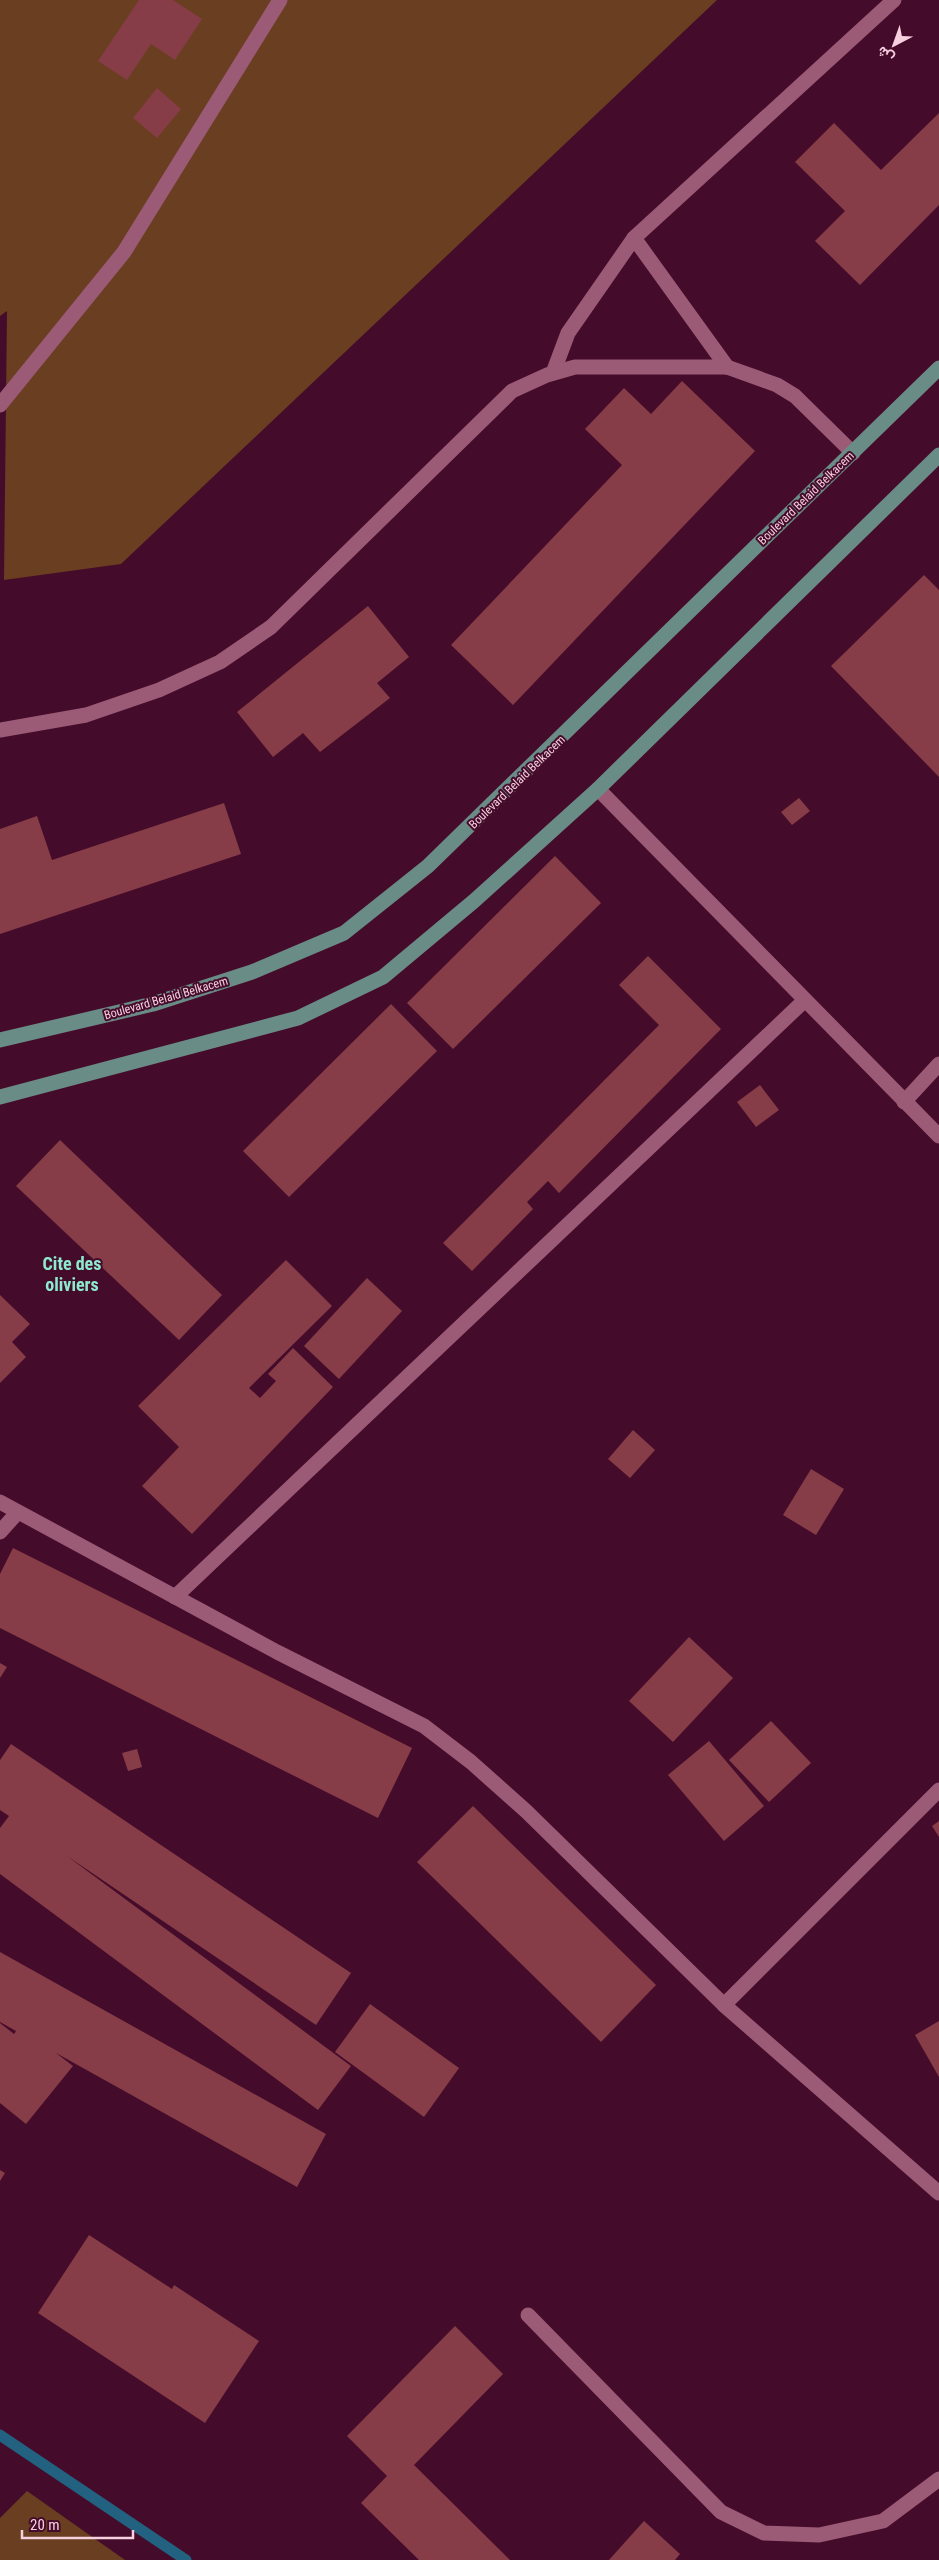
<svg xmlns="http://www.w3.org/2000/svg" width="939" height="2560" font-family="'Roboto Condensed',Vazirmatn,sans-serif">
<style>
.green{fill:#693e21}
.lines{fill:none;stroke-linecap:round;stroke-linejoin:round}
.stream{stroke:#22617f;stroke-width:11}
.building{fill:#863d47}
.minor{stroke:#9b5a76;stroke-width:15}
.major{stroke:#6a8c87;stroke-width:15}
.labels{text-anchor:middle;dominant-baseline:central;stroke-width:4;stroke-linejoin:round;paint-order:stroke}
.street-label{font-size:12px;fill:#f6d0df;stroke:#450b2a}
.district-label{font-size:18px;font-weight:bold;fill:#8cebcf;stroke:#450b2a}
</style>
<rect width="100%" height="100%" fill="#450b2a"/>
<!-- green -->
<g class="green">
<polygon points="0,0 717,0 121,564 4,580 7,311 0,316"/>
<polygon points="27,2491 125,2560 0,2560 0,2518"/>
</g>
<g class="lines">
<!-- stream -->
<polyline class="stream" points="0,2435 186,2560"/>
</g>
<!-- building -->
<g class="building">
<polygon points="139,0 173,0 202,19 175,60 151,44 127,80 98,61"/>
<polygon points="157,88 181,109 157,138 133,118"/>
<polygon points="939,113 939,205 860,285 815,241 845,211 795,162 834,123 881,170"/>
<polygon points="682,381 755,451 513,705 451,645 622,465 585,429 624,388 651,414"/>
<polygon points="924,575 939,590 939,777 831,666"/>
<polygon points="368,606 409,657 377,683 390,698 320,752 303,733 273,757 237,712"/>
<polygon points="799,798 810,811 792,825 781,812"/>
<polygon points="224,803 241,854 0,934 0,829 37,816 52,860"/>
<polygon points="555,856 601,903 453,1049 407,1003"/>
<polygon points="648,956 721,1029 559,1193 548,1181 527,1202 533,1209 472,1271 443,1243 659,1025 619,985"/>
<polygon points="391,1004 437,1051 289,1197 243,1151"/>
<polygon points="760,1085 779,1110 756,1127 737,1102"/>
<polygon points="60,1140 222,1295 179,1340 16,1186"/>
<polygon points="286,1260 332,1306 249,1388 260,1398 276,1381 268,1374 293,1348 333,1387 192,1534 142,1486 179,1447 138,1406"/>
<polygon points="367,1278 402,1311 339,1379 304,1346"/>
<polygon points="0,1295 30,1324 12,1342 26,1357 0,1383"/>
<polygon points="633,1430 655,1450 630,1478 608,1459"/>
<polygon points="811,1469 844,1489 816,1535 783,1515"/>
<polygon points="13,1548 412,1748 378,1818 0,1628 0,1574"/>
<polygon points="689,1637 733,1678 673,1742 629,1701"/>
<polygon points="0,1663 7,1667 0,1678"/>
<polygon points="771,1721 811,1763 769,1802 729,1760"/>
<polygon points="709,1741 764,1806 724,1841 668,1775"/>
<polygon points="11,1744 351,1973 316,2025 67,1856 351,2066 318,2110 0,1874 0,1828 9,1816 0,1810 0,1760"/>
<polygon points="137,1749 142,1767 128,1771 122,1753"/>
<polygon points="473,1806 656,1985 601,2042 417,1862"/>
<polygon points="939,1821 939,1837 932,1826"/>
<polygon points="0,1952 326,2134 297,2187 56,2053 73,2066 26,2124 0,2103 0,2023 14,2034 16,2031 0,2022"/>
<polygon points="370,2004 459,2068 424,2117 335,2052"/>
<polygon points="939,2021 939,2077 915,2035"/>
<polygon points="0,2170 5,2173 0,2181"/>
<polygon points="89,2235 172,2289 174,2285 259,2341 205,2423 38,2313"/>
<polygon points="455,2326 503,2374 414,2465 510,2560 419,2560 361,2503 387,2476 347,2436"/>
<polygon points="644,2521 680,2554 675,2560 609,2560"/>
</g>
<g class="lines">
<!-- minor -->
<g class="minor">
<polyline points="634,238 727,367"/>
<polyline points="553,373 568,333 634,238 894,0"/>
<polyline points="0,405 124,252 280,0"/>
<polyline points="0,730 86,715 159,690 220,662 271,627 512,391 547,375 575,367 727,367 777,385 795,396 853,453"/>
<polyline points="598,789 939,1136"/>
<polyline points="904,1102 939,1064"/>
<polyline points="0,1502 277,1652 424,1726 471,1762 526,1811 724,2005 939,2193"/>
<polyline points="0,1532 17,1513"/>
<polyline points="175,1597 805,1000"/>
<polyline points="724,2005 939,1790"/>
<polyline points="528,2315 721,2512 764,2533 819,2535 883,2521 939,2479"/>
</g>
<!-- major -->
<g class="major">
<polyline points="0,1040 153,1004 252,972 344,933 428,866 939,368"/>
<polyline points="0,1097 298,1018 383,977 474,901 598,789 939,455"/>
</g>
</g>
<g class="labels">
<!-- street labels -->
<g class="street-label">
<text transform="translate(806 498) rotate(-44)">Boulevard Belaid Belkacem</text>
<text transform="translate(517 782) rotate(-44)">Boulevard Belaid Belkacem</text>
<text transform="translate(166 998) rotate(-16)">Boulevard Belaid Belkacem</text>
</g>
<!-- district labels -->
<g class="district-label">
<text x="72" y="1263">Cite des<tspan x="72" dy="21">oliviers</tspan></text>
</g>
</g>
<!-- north arrow -->
<g transform="translate(894 45) rotate(221)" stroke="#450b2a" stroke-width="4" paint-order="stroke">
<path d="M0-4L9 19L0 12L-9 19Z" fill="#f6d0df"/>
<text y="-8" font-size="14" font-weight="bold" text-anchor="middle" fill="#f6d0df">ش</text>
</g>
<!-- scale -->
<path d="M22 2530v8h111v-8" fill="none" stroke="#f6d0df" stroke-width="2.5"/>
<text x="30" y="2530" font-size="15" fill="#f6d0df" stroke="#450b2a" stroke-width="4" paint-order="stroke">20 m</text>
</svg>
